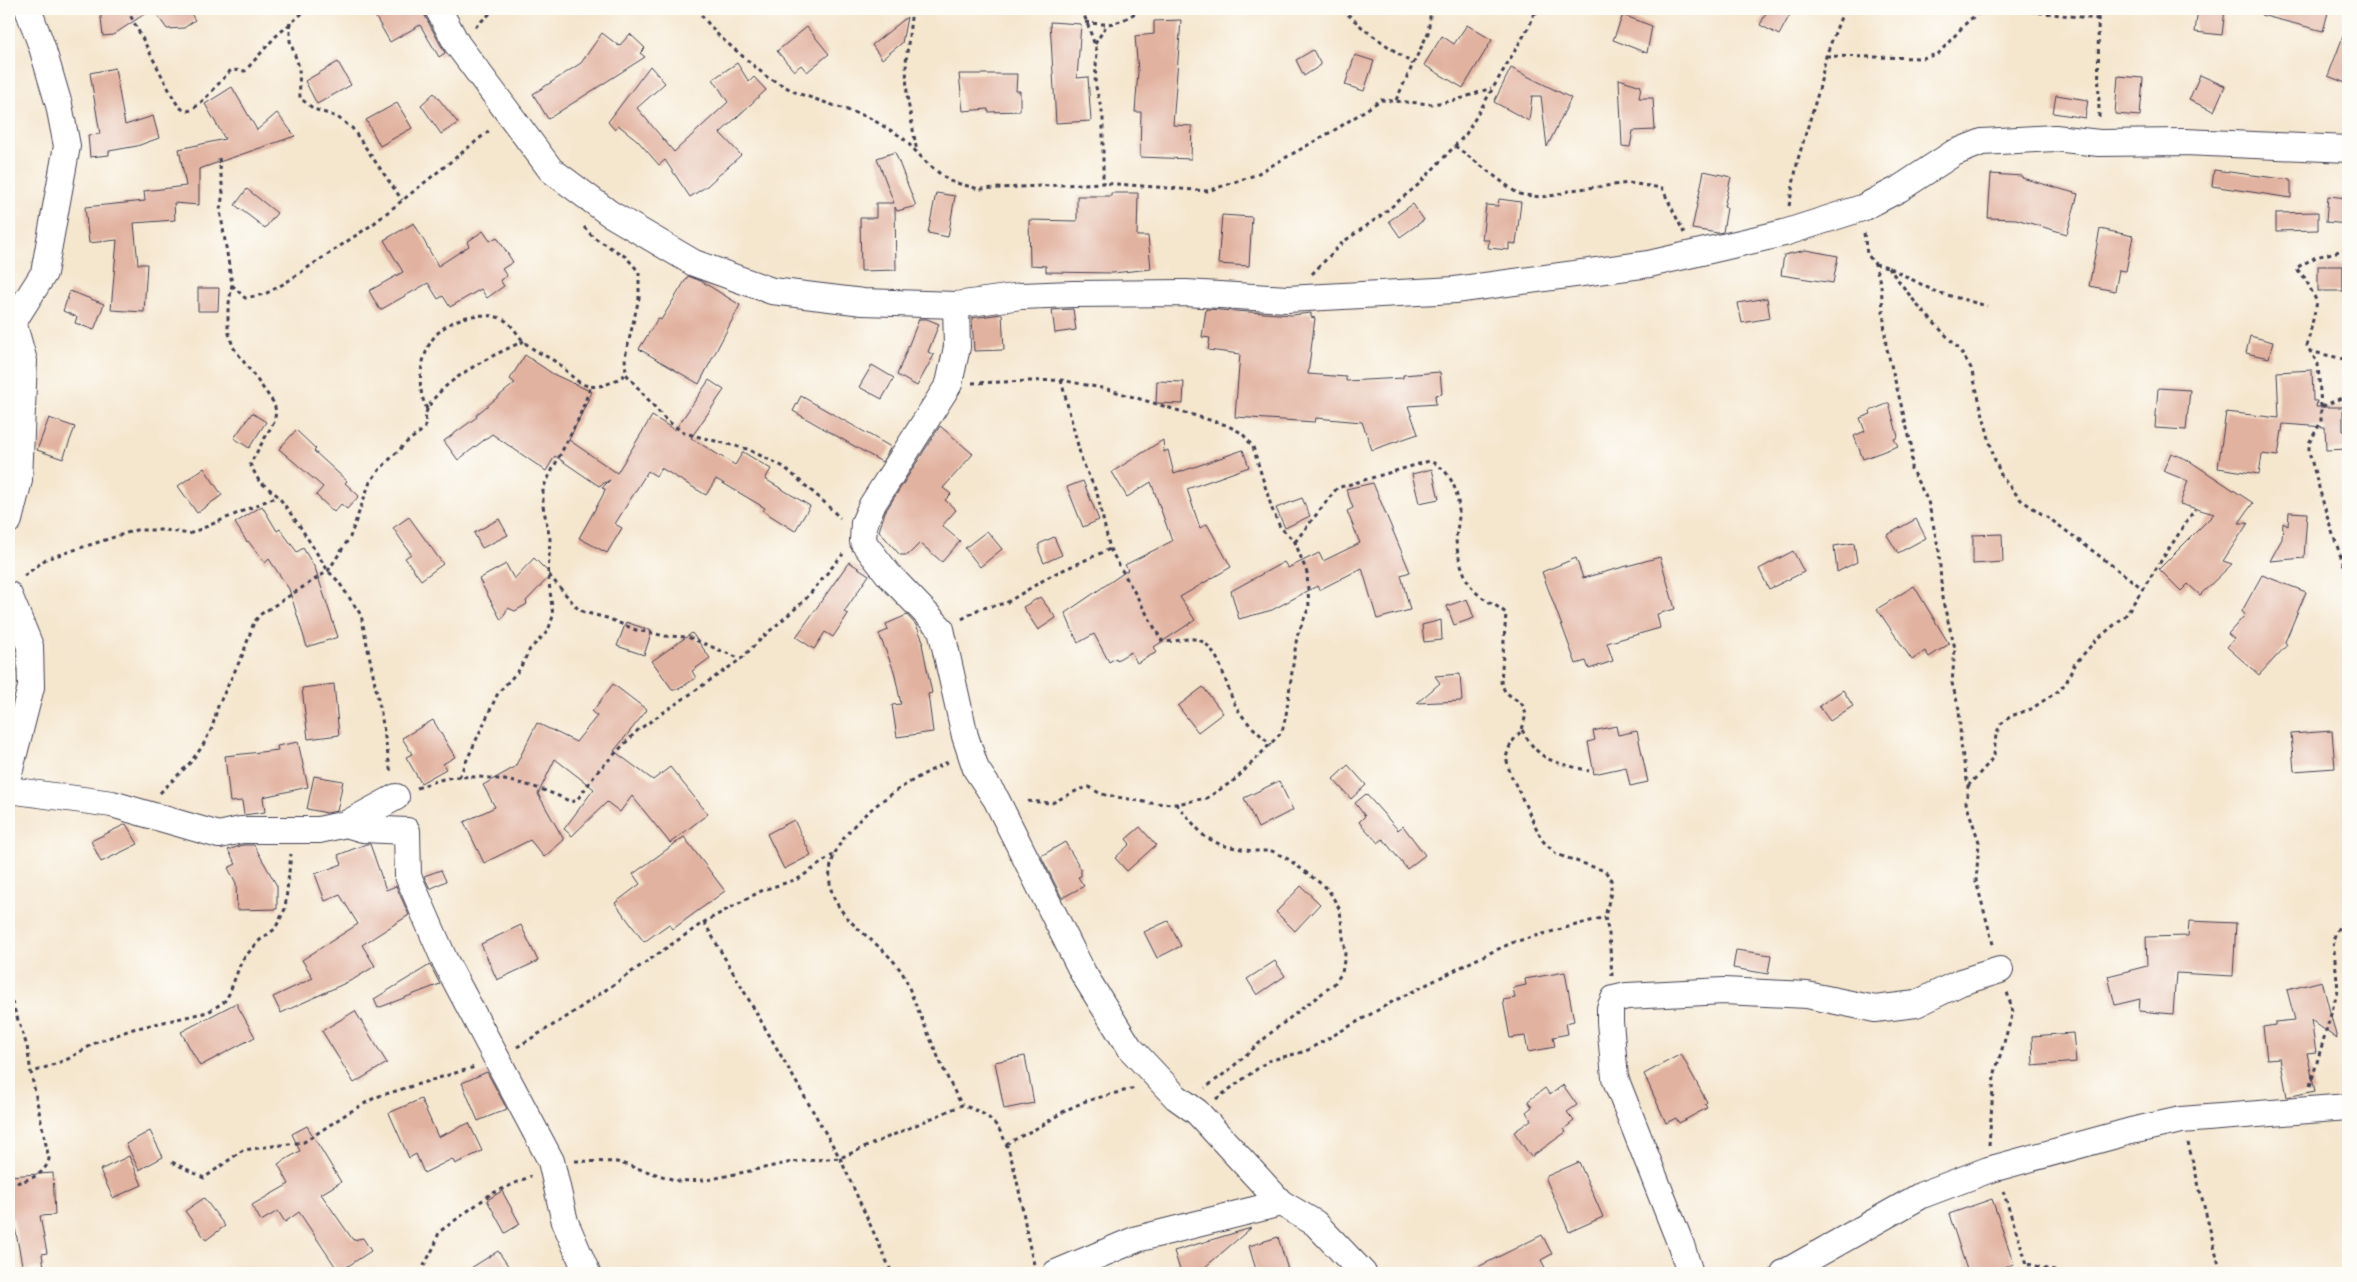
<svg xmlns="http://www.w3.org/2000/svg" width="2357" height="1282" font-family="Dekko,sans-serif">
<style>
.building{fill:#e2b2a0}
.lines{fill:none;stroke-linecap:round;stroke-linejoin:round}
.street-casing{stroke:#423f51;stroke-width:28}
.path{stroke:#423f51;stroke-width:3;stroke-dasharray:4 4;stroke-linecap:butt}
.street{stroke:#fff;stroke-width:26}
</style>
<rect width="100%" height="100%" fill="#fdfcf7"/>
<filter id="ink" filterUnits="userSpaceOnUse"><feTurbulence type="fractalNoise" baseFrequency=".02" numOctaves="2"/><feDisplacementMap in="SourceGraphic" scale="10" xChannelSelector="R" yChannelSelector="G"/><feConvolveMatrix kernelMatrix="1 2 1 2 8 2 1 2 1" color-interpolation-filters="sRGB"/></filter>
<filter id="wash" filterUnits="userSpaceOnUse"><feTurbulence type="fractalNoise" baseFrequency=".0096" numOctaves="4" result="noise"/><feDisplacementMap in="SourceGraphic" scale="20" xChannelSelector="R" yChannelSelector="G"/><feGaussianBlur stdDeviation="1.12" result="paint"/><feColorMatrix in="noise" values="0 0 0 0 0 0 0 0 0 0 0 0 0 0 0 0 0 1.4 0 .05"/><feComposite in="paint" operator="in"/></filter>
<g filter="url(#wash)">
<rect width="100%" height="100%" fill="#f5e6ce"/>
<g id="blocks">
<!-- building -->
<g class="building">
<polygon points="100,9 152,9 113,35 103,36"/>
<polygon points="153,9 188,9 195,20 184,28 167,29"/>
<polygon points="371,9 423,9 425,16 445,53 439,57 420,25 390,42"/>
<polygon points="1768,9 1793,9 1779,35 1760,25"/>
<polygon points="2198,9 2225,9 2222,35 2195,32"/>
<polygon points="2262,9 2329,9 2323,31 2261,15"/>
<polygon points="1623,15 1652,26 1647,53 1613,40"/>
<polygon points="907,17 902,43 882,59 872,45"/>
<polygon points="1181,20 1173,125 1192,126 1191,159 1140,157 1141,112 1135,112 1138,71 1135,36 1154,34 1154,21"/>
<polygon points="1050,22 1081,24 1077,78 1088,77 1091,121 1056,123"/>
<polygon points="1467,25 1492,40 1463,88 1424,65 1442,36 1454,44"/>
<polygon points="2347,26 2348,27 2348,84 2328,76"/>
<polygon points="807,27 829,54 807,72 801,65 794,71 777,51"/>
<polygon points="602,33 619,46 630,34 645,48 640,53 645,57 548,119 533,94 581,63"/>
<polygon points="1313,50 1321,65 1304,76 1296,60"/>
<polygon points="1355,55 1374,61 1364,91 1345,85"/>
<polygon points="338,62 351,85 317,104 305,81"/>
<polygon points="737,63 749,82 754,77 766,90 720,133 741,155 707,186 690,197 665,160 659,165 637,140 618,125 614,129 608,122 650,66 665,83 637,108 674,152 728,102 713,79"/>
<polygon points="115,68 125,125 153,116 159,138 137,146 109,151 109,155 90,157 88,135 100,134 90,73"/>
<polygon points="1511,68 1571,98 1547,147 1541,96 1532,96 1529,121 1494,102"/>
<polygon points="959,74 1017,74 1016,91 1020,91 1020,111 988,112 988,109 963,111"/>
<polygon points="2200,75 2225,86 2214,111 2189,100"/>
<polygon points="2118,76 2143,78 2140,116 2115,114"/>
<polygon points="1619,79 1641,86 1639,98 1653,98 1655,130 1633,131 1630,147 1622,146"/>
<polygon points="232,87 257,130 277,113 295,136 199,169 199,205 174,203 175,220 134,223 138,264 147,264 144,312 111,310 117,240 89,243 85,207 145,201 144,191 186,186 179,149 225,139 205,104"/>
<polygon points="434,93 458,123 441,134 421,105"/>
<polygon points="2056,95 2088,100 2085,118 2053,113"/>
<polygon points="397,103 412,128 380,146 366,120"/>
<polygon points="895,152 916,206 897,211 895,207 896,270 861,271 860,218 876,218 876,203 894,203 877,158"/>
<polygon points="2214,170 2291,180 2291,198 2212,186"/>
<polygon points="1704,171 1731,177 1724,207 1727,208 1723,232 1718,233 1692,229"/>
<polygon points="1991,174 2022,176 2022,178 2078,194 2067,234 2016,219 1988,218"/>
<polygon points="247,189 277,213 265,228 235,205"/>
<polygon points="936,193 955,196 948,237 928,233"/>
<polygon points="1111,193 1138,193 1137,236 1148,236 1151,269 1113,273 1046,272 1046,266 1030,265 1029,220 1077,221 1077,196 1111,196"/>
<polygon points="2328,196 2348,198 2348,224 2326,222"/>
<polygon points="1499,199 1521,202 1516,244 1509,243 1509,250 1488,248 1489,240 1482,240 1486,205 1498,206"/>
<polygon points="1413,204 1424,220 1400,237 1389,221"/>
<polygon points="2318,212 2318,230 2276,231 2276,213"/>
<polygon points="1222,215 1252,217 1249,266 1218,264"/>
<polygon points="414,223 438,266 469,246 467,242 483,231 490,241 497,237 513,262 502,269 507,276 500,280 504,286 487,298 481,289 450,307 443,296 438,299 428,283 380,310 369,291 403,272 384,240"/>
<polygon points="2100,229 2133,236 2126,271 2119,270 2115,291 2089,286"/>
<polygon points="1806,250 1838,256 1833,283 1781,275 1784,255"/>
<rect x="2318" y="266" width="25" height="25"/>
<polygon points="688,276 701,281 740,305 699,384 639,349 658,318 661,320"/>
<polygon points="198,288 219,288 218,311 198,311"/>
<polygon points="70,291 104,304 94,330 75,323 77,317 63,311"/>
<polygon points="1767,298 1770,318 1742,323 1738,303"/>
<polygon points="1073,309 1076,330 1055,333 1052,310"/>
<polygon points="1206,309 1292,315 1311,313 1311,317 1315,318 1308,374 1346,377 1346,381 1403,378 1403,375 1440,372 1442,394 1435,395 1436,404 1408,406 1418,434 1372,450 1362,422 1316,418 1315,422 1235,417 1240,354 1208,350 1210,338 1202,337"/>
<polygon points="1002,314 1004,350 974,351 972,318"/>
<polygon points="919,319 927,319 939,324 928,352 934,355 917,386 897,375"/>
<polygon points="2250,336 2273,342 2269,358 2246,353"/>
<polygon points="525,355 553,374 592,392 569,440 617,473 652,416 675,430 709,380 724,390 691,438 735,465 743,452 771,469 765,479 810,506 795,531 763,511 765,508 716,479 706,495 661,468 656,476 648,471 615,524 622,528 607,553 579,538 603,495 605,489 602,488 610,480 599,486 555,456 546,471 492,434 458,460 444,441 477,417 476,415 515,383 510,379"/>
<polygon points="872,365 894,378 882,399 859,387"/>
<polygon points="2312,370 2313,401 2317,401 2316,407 2343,407 2343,431 2348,430 2348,449 2326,450 2325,427 2283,424 2278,456 2262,454 2259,474 2218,468 2226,412 2279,418 2277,372"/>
<polygon points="1157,381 1184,382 1183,404 1156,403"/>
<polygon points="2158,388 2190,390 2186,430 2155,428"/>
<polygon points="801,396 891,447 882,462 793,411"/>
<polygon points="1889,403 1898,437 1894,439 1898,446 1863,459 1854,436 1865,431 1860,418 1871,414 1870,411"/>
<polygon points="252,413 266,422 249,448 234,438"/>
<polygon points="49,418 75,427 63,459 37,450"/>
<polygon points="940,426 973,454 943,488 951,494 945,500 956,510 942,526 960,541 942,562 920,543 908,555 900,555 879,531 885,512"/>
<polygon points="296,430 316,449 314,451 347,481 345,483 359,496 347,509 341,504 334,512 316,495 323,487 279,449"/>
<polygon points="1163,440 1164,452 1168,450 1174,474 1243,450 1249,467 1187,489 1200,528 1207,524 1231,567 1180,597 1195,620 1154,647 1157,652 1137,663 1131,652 1117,660 1116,658 1109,662 1094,634 1078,643 1065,613 1128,570 1125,565 1172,541 1151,482 1127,497 1112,472"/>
<polygon points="2171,453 2188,460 2253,503 2239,523 2248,523 2223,561 2232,564 2200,595 2188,584 2181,591 2159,569 2214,514 2180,504 2188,481 2163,471"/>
<polygon points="204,468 222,495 197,513 178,486"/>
<polygon points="1432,469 1439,499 1419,503 1412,474"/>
<polygon points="1083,481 1099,520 1083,527 1067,487"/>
<polygon points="1373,483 1410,572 1401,575 1410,610 1377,619 1362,568 1319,590 1317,586 1272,610 1239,619 1231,591 1284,562 1288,568 1319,553 1323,561 1360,543 1347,511 1353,508 1346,489"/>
<polygon points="1302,498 1310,516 1285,528 1276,508"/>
<polygon points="262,506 277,531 280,529 297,552 303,548 315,568 338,637 307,647 289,589 269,559 265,563 248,541 247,542 235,523"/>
<polygon points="2289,512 2307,513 2304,558 2270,561 2282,539 2283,523 2288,526"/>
<polygon points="409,517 443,564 421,580 405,558 411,554 393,528"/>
<polygon points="499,519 508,535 482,548 474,533"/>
<polygon points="1916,519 1926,538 1898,553 1887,535"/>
<polygon points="987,531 1002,549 980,567 965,548"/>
<polygon points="2002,534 2003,562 1973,564 1973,535"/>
<polygon points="1054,537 1062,555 1044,563 1039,551 1039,544"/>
<polygon points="1854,543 1857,562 1837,572 1834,546"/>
<polygon points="1793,551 1804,572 1769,589 1759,569"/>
<polygon points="1660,557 1675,609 1657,614 1660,628 1607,643 1613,661 1589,669 1586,661 1576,664 1542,572 1576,558 1583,578"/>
<polygon points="534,558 551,575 526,601 527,604 515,611 508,608 501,620 479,579 506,564 514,579"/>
<polygon points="849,562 869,575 844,612 848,614 833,637 825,632 814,649 796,637"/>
<polygon points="2262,575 2306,592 2285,642 2287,645 2259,675 2227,647 2234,639 2228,634 2245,615 2242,611"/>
<polygon points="1914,586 1949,644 1929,657 1925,651 1912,660 1877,609"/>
<polygon points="1040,597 1056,618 1038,630 1023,607"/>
<polygon points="1467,599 1474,618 1454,625 1447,606"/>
<polygon points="907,615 916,625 924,643 922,644 932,693 928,694 933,732 897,737 892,705 901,704 894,671 879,634 888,630 886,624"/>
<polygon points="1441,620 1442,640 1424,642 1422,625"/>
<polygon points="626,622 652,631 644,655 617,646"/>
<polygon points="692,633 710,658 692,671 696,678 679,689 672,689 652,661"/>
<polygon points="1460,674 1462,701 1417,703 1440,683 1435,676"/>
<polygon points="334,684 339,735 308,739 302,688"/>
<polygon points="613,684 647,710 614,751 653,780 670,767 708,814 670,843 632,796 620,812 607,802 572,836 564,829 594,789 555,759 538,794 564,840 544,857 530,840 484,863 464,822 495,807 483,785 515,767 537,723 576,742 597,716 592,712"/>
<polygon points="1203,687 1223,713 1198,732 1178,706"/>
<polygon points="1843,690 1853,706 1830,721 1819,706"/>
<polygon points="433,720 455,757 443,764 446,769 421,783 406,757 412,754 402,738"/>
<polygon points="1616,726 1618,735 1637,731 1648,782 1630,786 1626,767 1594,774 1588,742 1595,740 1593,731"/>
<polygon points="2332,731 2335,768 2294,771 2291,734"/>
<polygon points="298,742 308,787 263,797 265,812 244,815 242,801 230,802 225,756 278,750 277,746"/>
<polygon points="1348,765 1366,785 1351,799 1333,779"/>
<polygon points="314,776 343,781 337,811 327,813 307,809"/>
<polygon points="1279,781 1293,810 1258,828 1244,798"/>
<polygon points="1366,794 1398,830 1403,826 1425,855 1407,869 1383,839 1378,843 1359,822 1365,816 1355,803"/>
<polygon points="794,820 811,855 784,869 767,834"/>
<polygon points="126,824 138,844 101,862 91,841"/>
<polygon points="1140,827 1156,845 1127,871 1115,858 1130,844 1126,839"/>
<polygon points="684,837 725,891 673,929 669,924 644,942 615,903 640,884 633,874"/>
<polygon points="1065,842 1081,869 1081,876 1078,877 1084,886 1062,898 1041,856"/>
<polygon points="366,844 370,844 386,890 396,886 409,915 362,945 375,966 354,979 281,1013 273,997 313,978 302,960 358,924 340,895 325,901 315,874 342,864 338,855"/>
<polygon points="243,845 254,845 277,886 277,909 237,910 236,883 228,868 236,864 228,850"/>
<polygon points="441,870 446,881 430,889 424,876"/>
<polygon points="1301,886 1320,904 1295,931 1276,912"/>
<polygon points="1168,921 1181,946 1157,958 1144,932"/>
<polygon points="2189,921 2236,923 2233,976 2176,973 2173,1014 2139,1011 2140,999 2115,1005 2108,976 2147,966 2146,937 2188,936"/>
<polygon points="521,925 538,961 497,980 481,944"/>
<polygon points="1736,950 1771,955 1768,974 1733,968"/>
<polygon points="1275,961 1285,976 1257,995 1247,979"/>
<polygon points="430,965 440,984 378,1008 374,999"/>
<polygon points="1565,972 1574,1021 1566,1023 1568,1034 1553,1037 1555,1047 1528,1052 1525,1036 1510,1038 1503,1000 1515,998 1513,988 1526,985 1525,979"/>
<polygon points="2322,981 2337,1039 2311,1020 2316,1052 2307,1053 2315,1091 2287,1097 2280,1058 2267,1059 2263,1027 2275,1025 2275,1022 2295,1020 2287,990"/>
<polygon points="236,1003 255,1037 200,1066 181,1032"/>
<polygon points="355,1011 387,1063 354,1083 322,1031"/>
<polygon points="2073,1033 2076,1062 2033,1066 2032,1036"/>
<polygon points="1681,1054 1707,1102 1705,1104 1707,1108 1679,1123 1676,1118 1666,1123 1644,1074"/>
<polygon points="1025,1056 1034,1103 1004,1109 995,1062"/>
<polygon points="487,1072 507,1109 478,1121 462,1083"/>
<polygon points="1563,1085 1577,1105 1567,1112 1574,1121 1564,1129 1566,1132 1531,1157 1514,1132 1531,1120 1526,1112 1532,1107 1528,1101 1545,1088 1550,1095"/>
<polygon points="421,1099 438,1137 469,1123 482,1151 455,1164 452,1159 424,1173 416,1154 409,1158 389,1113"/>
<polygon points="307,1126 341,1182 321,1194 353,1240 363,1238 371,1251 339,1272 299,1212 285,1222 278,1211 261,1221 252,1205 289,1184 278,1164 300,1151 292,1134"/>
<polygon points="150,1131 163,1157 139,1170 126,1144"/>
<polygon points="129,1156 142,1185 113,1198 100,1170"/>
<polygon points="1579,1162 1603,1217 1569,1232 1545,1177"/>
<polygon points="53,1173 55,1215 40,1216 47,1253 42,1254 44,1267 23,1270 13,1217 9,1219 9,1176"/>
<polygon points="502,1191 520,1224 505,1233 487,1200"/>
<polygon points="204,1198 225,1226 206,1240 185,1211"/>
<polygon points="1992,1199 2014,1264 1987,1273 1968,1273 1949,1214"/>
<polygon points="1251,1228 1198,1273 1181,1273 1174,1251"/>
<polygon points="1542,1235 1552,1254 1541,1260 1548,1273 1466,1273"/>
<polygon points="1278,1237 1289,1273 1257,1273 1249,1246"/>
<polygon points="498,1251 513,1273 463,1273"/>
</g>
</g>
</g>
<g filter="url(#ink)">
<use href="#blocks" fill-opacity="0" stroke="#423f51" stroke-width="1"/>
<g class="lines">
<!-- street casing -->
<g class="street-casing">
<g id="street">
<polyline points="438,9 457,44 551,170 609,213 694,263 772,291 863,302 956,305 1021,296 1073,294 1186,293 1287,299 1455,290 1649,264 1784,233 1862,208 1899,189 1954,153 1982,142 2055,138 2099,143 2185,142 2348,149"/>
<polyline points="956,305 957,347 949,384 872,505 864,523 863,542 888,574 941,629 965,736 976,769 996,799 1083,973 1129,1047 1176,1097 1197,1112 1281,1203 1315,1223 1363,1273"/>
<polyline points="9,324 13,322 44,273 67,146 59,105 42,47 28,9"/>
<polyline points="9,520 19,480 24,361 13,322"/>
<polyline points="9,595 30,646 31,687 9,773"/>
<polyline points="9,790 112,804 219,835 241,830 319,830 346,824 363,829 407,831 408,876 444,959 551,1161 565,1222 587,1273"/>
<polyline points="346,824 396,797"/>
<polyline points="1056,1273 1137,1239 1281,1203"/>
<polyline points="1690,1273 1681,1245 1615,1078 1610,1022 1610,1008 1614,999 1627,996 1724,991 1807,995 1875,1009 1916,1004 1961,982 2000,970"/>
<polyline points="1784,1273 1922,1195 1988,1170 2131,1131 2181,1120 2348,1107"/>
</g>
</g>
<!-- path -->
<g class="path">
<path d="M127 9 175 101C178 105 181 110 187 111 197 111 223 78 231 70L245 71 275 37 307 9"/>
<polyline points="696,9 719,36 767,77 797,93 868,117 902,137 928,164 949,181 979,189 1103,183 1208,191 1255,175 1338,128 1381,100 1432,104 1457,100 1491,88"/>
<polyline points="912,9 906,62 907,96 917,152"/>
<polyline points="1082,9 1097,51 1095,83 1103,116 1103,183"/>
<polyline points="1342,9 1365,30 1413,64"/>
<polyline points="2007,9 2098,19"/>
<polyline points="2098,9 2099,118"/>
<polyline points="1534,14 1542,9"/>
<path d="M1085 22C1113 27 1119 23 1142 9"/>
<polyline points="290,23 290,41 299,67 300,98 314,109 337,117 352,128 402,200"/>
<polyline points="475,27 495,9"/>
<polyline points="1095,44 1106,26"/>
<polyline points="1826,56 1923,58 1938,54 1969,20 1985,9"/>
<polyline points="1396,100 1428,33 1431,9"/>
<polyline points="1455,146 1518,194 1540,197 1556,195 1572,190 1629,183 1662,188 1684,233"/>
<polyline points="219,158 223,193 220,210 232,284 228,310 228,330 233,347 274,403 276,412 274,422 250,464 259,481 278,496 301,528 328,571 338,581 361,615 381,713 391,774"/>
<polyline points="1789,206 1798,159 1819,90 1826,56 1844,9"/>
<polyline points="584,227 593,237 626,257 639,272 639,298 625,357 626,374 665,419 684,433 747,449 784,467 823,501 840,518"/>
<polyline points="1864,233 1867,254 1875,264 1881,286 1886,345 1912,448 1911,469 1928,501 1939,551 1942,598 1955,648 1952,683 1959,709 1961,745 1968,786 1966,803 1979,842 1976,881 1994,948"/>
<polyline points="1875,264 1888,267 1936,292 1987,306"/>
<polyline points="1888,267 1918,306 1959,349 1971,368 1994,458 2002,477 2021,500 2057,524 2142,588"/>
<polyline points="1312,274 1343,242 1379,217 1418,185 1466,134 1530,25 1535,9"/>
<polyline points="232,285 245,298 265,294 285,283 373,224 490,130"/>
<polyline points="2309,351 2348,360"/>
<path d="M1061 380 1082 461 1097 493 1110 549 1162 641C1176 644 1189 634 1203 642 1222 653 1226 691 1237 708 1245 722 1260 734 1271 745"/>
<polyline points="972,383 1061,380 1107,389 1226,425 1242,433 1253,447 1272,509 1280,527 1295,542 1307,573 1309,607 1297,636 1286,715 1282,732 1236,779 1207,798 1176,804 1150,803 1101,794 1089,787 1078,790 1052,803 1025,801"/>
<polyline points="2348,395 2321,407 2321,422 2309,443 2309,452 2329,523 2348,577"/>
<polyline points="2321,407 2318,364 2307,346 2317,302 2305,278 2296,268 2316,257 2348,249"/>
<path d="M427 409C417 389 419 369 428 347 439 322 474 309 500 318 510 321 517 334 524 342 534 351 545 355 556 362 565 368 571 377 579 382 595 392 613 383 626 374"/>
<path d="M1295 542 1337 488 1429 461C1450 468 1459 491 1459 514 1459 523 1456 532 1456 540 1457 553 1461 566 1466 578 1476 599 1490 600 1506 613L1501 682 1505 692 1522 704 1526 714 1522 730 1511 743 1506 757 1510 773 1542 840 1556 854 1605 871 1611 879V892L1605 917 1609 934 1612 976"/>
<polyline points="549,575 579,610 587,613 607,618 636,630 665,636 688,637 741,659"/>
<polyline points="24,576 46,559 136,530 165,530 189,534 278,496"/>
<polyline points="962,619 979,609 1006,603 1052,575 1110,549"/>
<path d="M1522 730C1541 764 1554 761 1589 771"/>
<path d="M948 762C905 782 808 837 834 898 848 928 879 941 898 967 906 976 910 991 914 1001 930 1036 943 1073 962 1105"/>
<polyline points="459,777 498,693 519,670 530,649 548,631 553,616 548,574 550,539 543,506 543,488 578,420 591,386"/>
<polyline points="1968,786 1989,763 1994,755 1996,734 2001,724 2011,716 2031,709 2043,701 2057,692 2066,683 2074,665 2095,641 2125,616 2195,509"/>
<path d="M417 788C431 783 444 777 458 777 495 775 539 785 571 802L577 800 598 771 638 730 741 659 763 637 804 601 843 554"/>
<path d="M160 793 189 764 202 747 212 728 218 706 243 654 254 622 261 614 328 571 350 537 370 482 380 469 407 442 424 429C427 423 424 417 427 410 440 380 495 354 524 341"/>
<polyline points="1176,804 1204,836 1221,845 1252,851 1272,851 1288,859 1328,889 1340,910 1345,954 1342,973 1334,984 1273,1031 1228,1071 1205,1088"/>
<polyline points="704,922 840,1158 892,1273"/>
<polyline points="9,994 27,1046 31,1073"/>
<polyline points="517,1047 568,1016 704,922 763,890 798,879 833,855"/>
<polyline points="2310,1086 2338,990 2333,940 2337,930 2348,913"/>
<polyline points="1216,1099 1268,1061 1306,1051 1392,1002 1485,955 1514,942 1605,917"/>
<polyline points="2188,1143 2221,1273"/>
<polyline points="1006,1144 1041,1126 1066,1110 1086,1101 1135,1088"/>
<polyline points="1989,1145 1994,1076 2013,1012 2007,992"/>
<path d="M575 1161 617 1162 678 1181 707 1180 792 1162 840 1158 962 1105C974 1109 987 1114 995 1124 1018 1151 1023 1228 1034 1264"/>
<polyline points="172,1162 204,1178 243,1150 304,1142 348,1113 376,1097 475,1067"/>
<path d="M9 1185C25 1180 44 1178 49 1159L31 1073 68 1059 95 1043 133 1029 208 1012 224 1002 229 994 242 960 260 940 275 929 285 909 291 854"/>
<polyline points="2003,1191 2030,1273"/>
<polyline points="2028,1264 2062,1273"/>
<polyline points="420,1273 435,1245 439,1232 491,1194 531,1176"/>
</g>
<!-- street -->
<use href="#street" class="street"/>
</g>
</g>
<!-- margin -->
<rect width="2357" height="1282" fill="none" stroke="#fdfcf7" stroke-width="30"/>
</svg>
